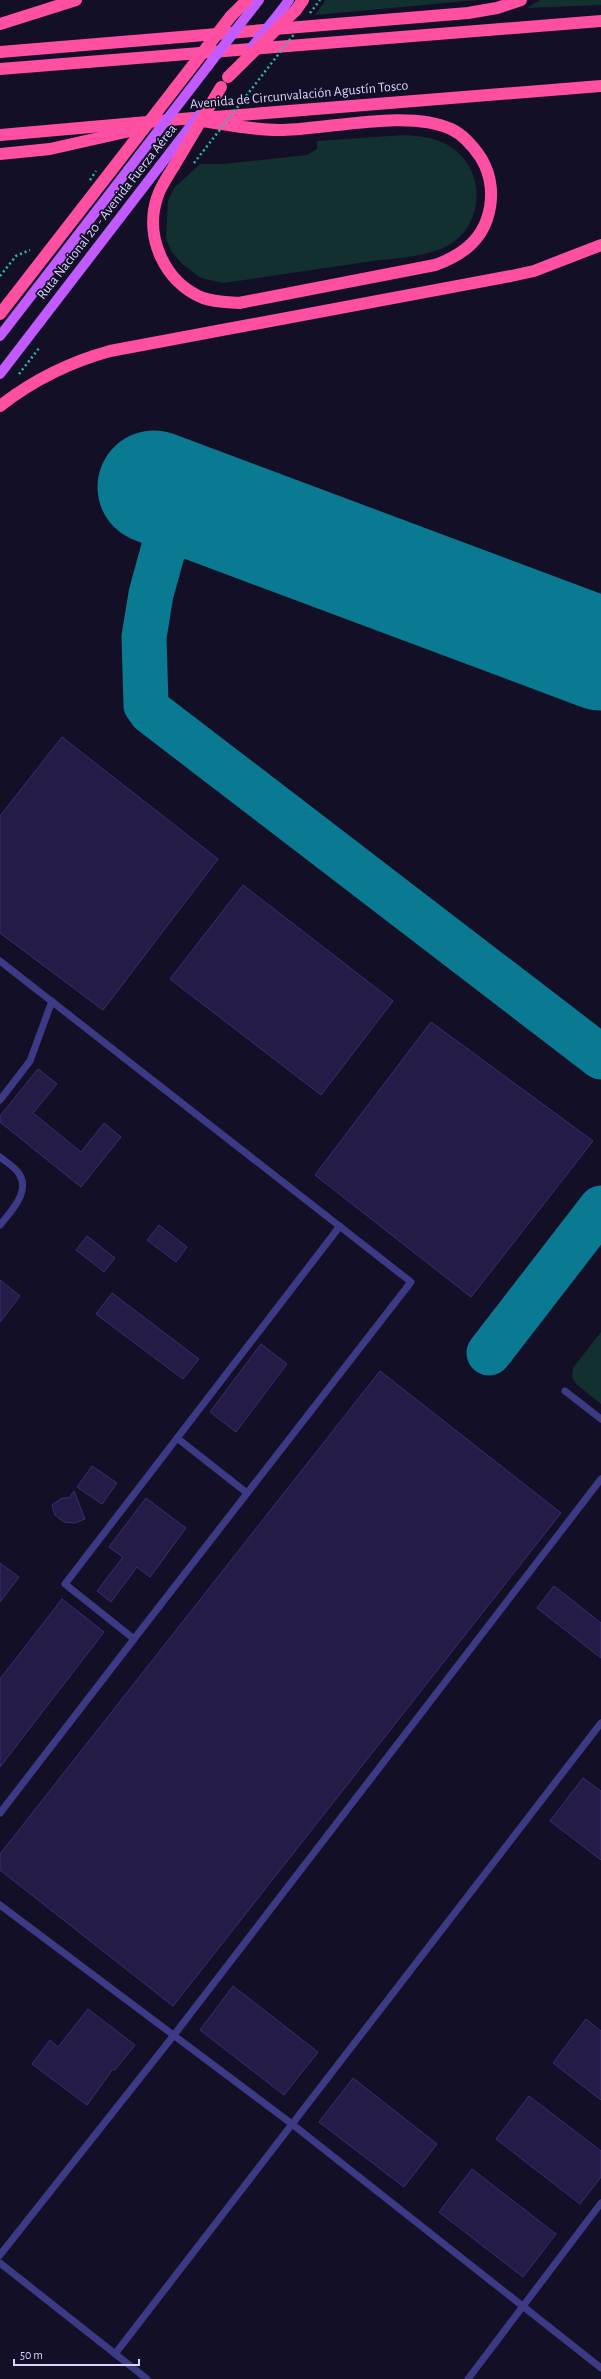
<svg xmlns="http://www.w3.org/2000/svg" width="601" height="2379" font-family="'Alegreya Sans',sans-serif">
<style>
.green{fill:#12302f}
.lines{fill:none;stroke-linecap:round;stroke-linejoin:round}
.taxiway{stroke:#0a7a92;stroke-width:45}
.runway{stroke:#0a7a92;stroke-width:113}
.building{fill:#241b47;stroke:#3b2d73}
.path{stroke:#2fb8b0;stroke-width:2.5;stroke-dasharray:2 3;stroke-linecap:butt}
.lane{stroke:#3d3a85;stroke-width:7}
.primary{stroke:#c25bff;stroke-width:10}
.highway{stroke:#ff4fa3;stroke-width:12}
.path-bridge{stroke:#2fb8b0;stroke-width:2.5;stroke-dasharray:2 3;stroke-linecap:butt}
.primary-bridge{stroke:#c25bff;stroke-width:10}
.highway-bridge{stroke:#ff4fa3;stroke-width:12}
.labels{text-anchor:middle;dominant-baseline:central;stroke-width:3.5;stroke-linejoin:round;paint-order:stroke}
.street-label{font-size:14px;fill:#d9d4ff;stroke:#130f26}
</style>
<rect width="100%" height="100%" fill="#130f26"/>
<!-- green -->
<g class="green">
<polygon points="326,0 478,0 315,15"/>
<polygon points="540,0 601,0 601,5 527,8"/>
<path d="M404 135C431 136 456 142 470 168 484 195 475 232 447 246 426 257 396 258 373 261 323 268 273 276 223 283L201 278 182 264 171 251 166 238 168 201 174 188 200 164H223L307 155 317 149V141Z"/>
<polygon points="601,1332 601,1404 576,1384 572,1377 573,1368"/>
</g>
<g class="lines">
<!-- taxiway -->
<g class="taxiway">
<polyline points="178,496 151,594 144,637 146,705 151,712 601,1057"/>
<polyline points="489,1353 601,1208"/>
</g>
<!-- runway -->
<polyline class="runway" points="154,487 601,654"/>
</g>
<!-- building -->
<g class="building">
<polygon points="62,737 218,859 103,1010 0,933 0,816"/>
<polygon points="243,885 393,1001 321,1095 170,979"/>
<polygon points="431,1022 593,1141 471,1297 315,1175"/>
<polygon points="38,1069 57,1084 33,1113 81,1152 104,1123 121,1137 81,1187 0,1122 0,1116"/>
<polygon points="159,1225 187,1247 176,1262 147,1240"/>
<polygon points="87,1236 115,1258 104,1272 76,1250"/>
<polygon points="0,1280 20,1296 0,1322"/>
<polygon points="112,1293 199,1359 183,1379 96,1314"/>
<polygon points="261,1344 287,1364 236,1432 210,1412"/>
<polygon points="380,1371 561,1513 173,2006 0,1870 0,1854"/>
<polygon points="92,1466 117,1483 102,1504 77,1487"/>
<polygon points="74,1491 85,1519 74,1523 64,1522 55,1515 52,1505 62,1498 69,1498"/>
<polygon points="146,1498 186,1528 150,1577 137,1567 111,1602 97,1591 123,1557 109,1547"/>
<polygon points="0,1563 19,1577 0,1602"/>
<polygon points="554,1586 601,1623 601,1658 537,1608"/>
<polygon points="62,1599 104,1632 0,1767 0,1679"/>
<polygon points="583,1778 601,1791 601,1860 550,1821"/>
<polygon points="233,1986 318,2052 284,2095 200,2030"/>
<polygon points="88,2009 135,2045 115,2070 113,2069 87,2105 32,2064 50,2040 58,2047"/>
<polygon points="586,2019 601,2031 601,2100 553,2063"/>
<polygon points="353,2078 437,2144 404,2187 319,2122"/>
<polygon points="529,2096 601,2151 601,2177 580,2204 496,2139"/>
<polygon points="472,2169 556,2234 523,2277 439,2212"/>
</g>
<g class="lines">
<!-- path -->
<g class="path">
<polyline points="0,276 16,256 30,250"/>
<polyline points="19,374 40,347"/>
</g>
<!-- lane -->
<g class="lane">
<polyline points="0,961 411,1282 134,1639 65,1584 340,1226"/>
<polyline points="0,1100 30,1061 52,1001"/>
<path d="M0 1157C5 1161 13 1166 17 1171 33 1190 11 1211 0 1225"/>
<polyline points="565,1391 601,1419"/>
<polyline points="177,1438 247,1493"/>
<polyline points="0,1813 134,1639"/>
<polyline points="0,1905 292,2124 601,2368"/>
<polyline points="0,2255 174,2035 601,1479"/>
<polyline points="0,2263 147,2379"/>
<polyline points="115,2354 601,1723"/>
<polyline points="468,2379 601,2203"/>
</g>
<!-- primary -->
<g class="primary">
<polyline points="281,11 289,0"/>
<polyline points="248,14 259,0"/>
<polyline points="0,336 128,170"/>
<polyline points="0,374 159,167"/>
</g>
<!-- highway -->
<g class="highway">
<polyline points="296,10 303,0"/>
<polyline points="231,16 247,0"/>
<polyline points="0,24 76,0"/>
<polyline points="0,52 468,13 497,8 521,0"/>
<polyline points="0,69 601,21"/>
<polyline points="215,117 601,86"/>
<polyline points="0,135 193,118"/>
<polyline points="0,154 50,149 130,131"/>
<path d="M174 166C168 176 160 187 157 198 144 237 165 283 203 298 214 302 227 302 239 303L435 265C458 257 479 243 487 219 494 198 492 176 481 158 473 146 464 135 451 129 408 109 330 129 283 130 253 131 216 122 186 119"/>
<polyline points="0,314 111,171"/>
<path d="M0 406C32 381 70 362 110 351L511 276 534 271 601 245"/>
</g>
<!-- path-bridge -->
<g class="path-bridge">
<polyline points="310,13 320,0"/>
<polyline points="194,163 295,33"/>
<polyline points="90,180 96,171"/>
</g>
<!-- primary-bridge -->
<g class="primary-bridge">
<polyline points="252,47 281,11"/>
<polyline points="159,167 199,115"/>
<polyline points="128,170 248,14"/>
</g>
<!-- highway-bridge -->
<g class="highway-bridge">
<polyline points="228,77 296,10"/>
<polyline points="174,166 221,87"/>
<polyline points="111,171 231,16"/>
</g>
</g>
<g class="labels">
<!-- street labels -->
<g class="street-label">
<text transform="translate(299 95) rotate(-5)">Avenida de Circunvalación Agustín Tosco</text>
<text transform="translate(107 212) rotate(-52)">Ruta Nacional 20 - Avenida Fuerza Aérea</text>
</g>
</g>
<!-- scale -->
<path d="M14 2359v6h125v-6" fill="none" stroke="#d9d4ff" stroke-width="2"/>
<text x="20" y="2359" font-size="12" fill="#d9d4ff" stroke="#130f26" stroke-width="3" paint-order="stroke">50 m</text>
</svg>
